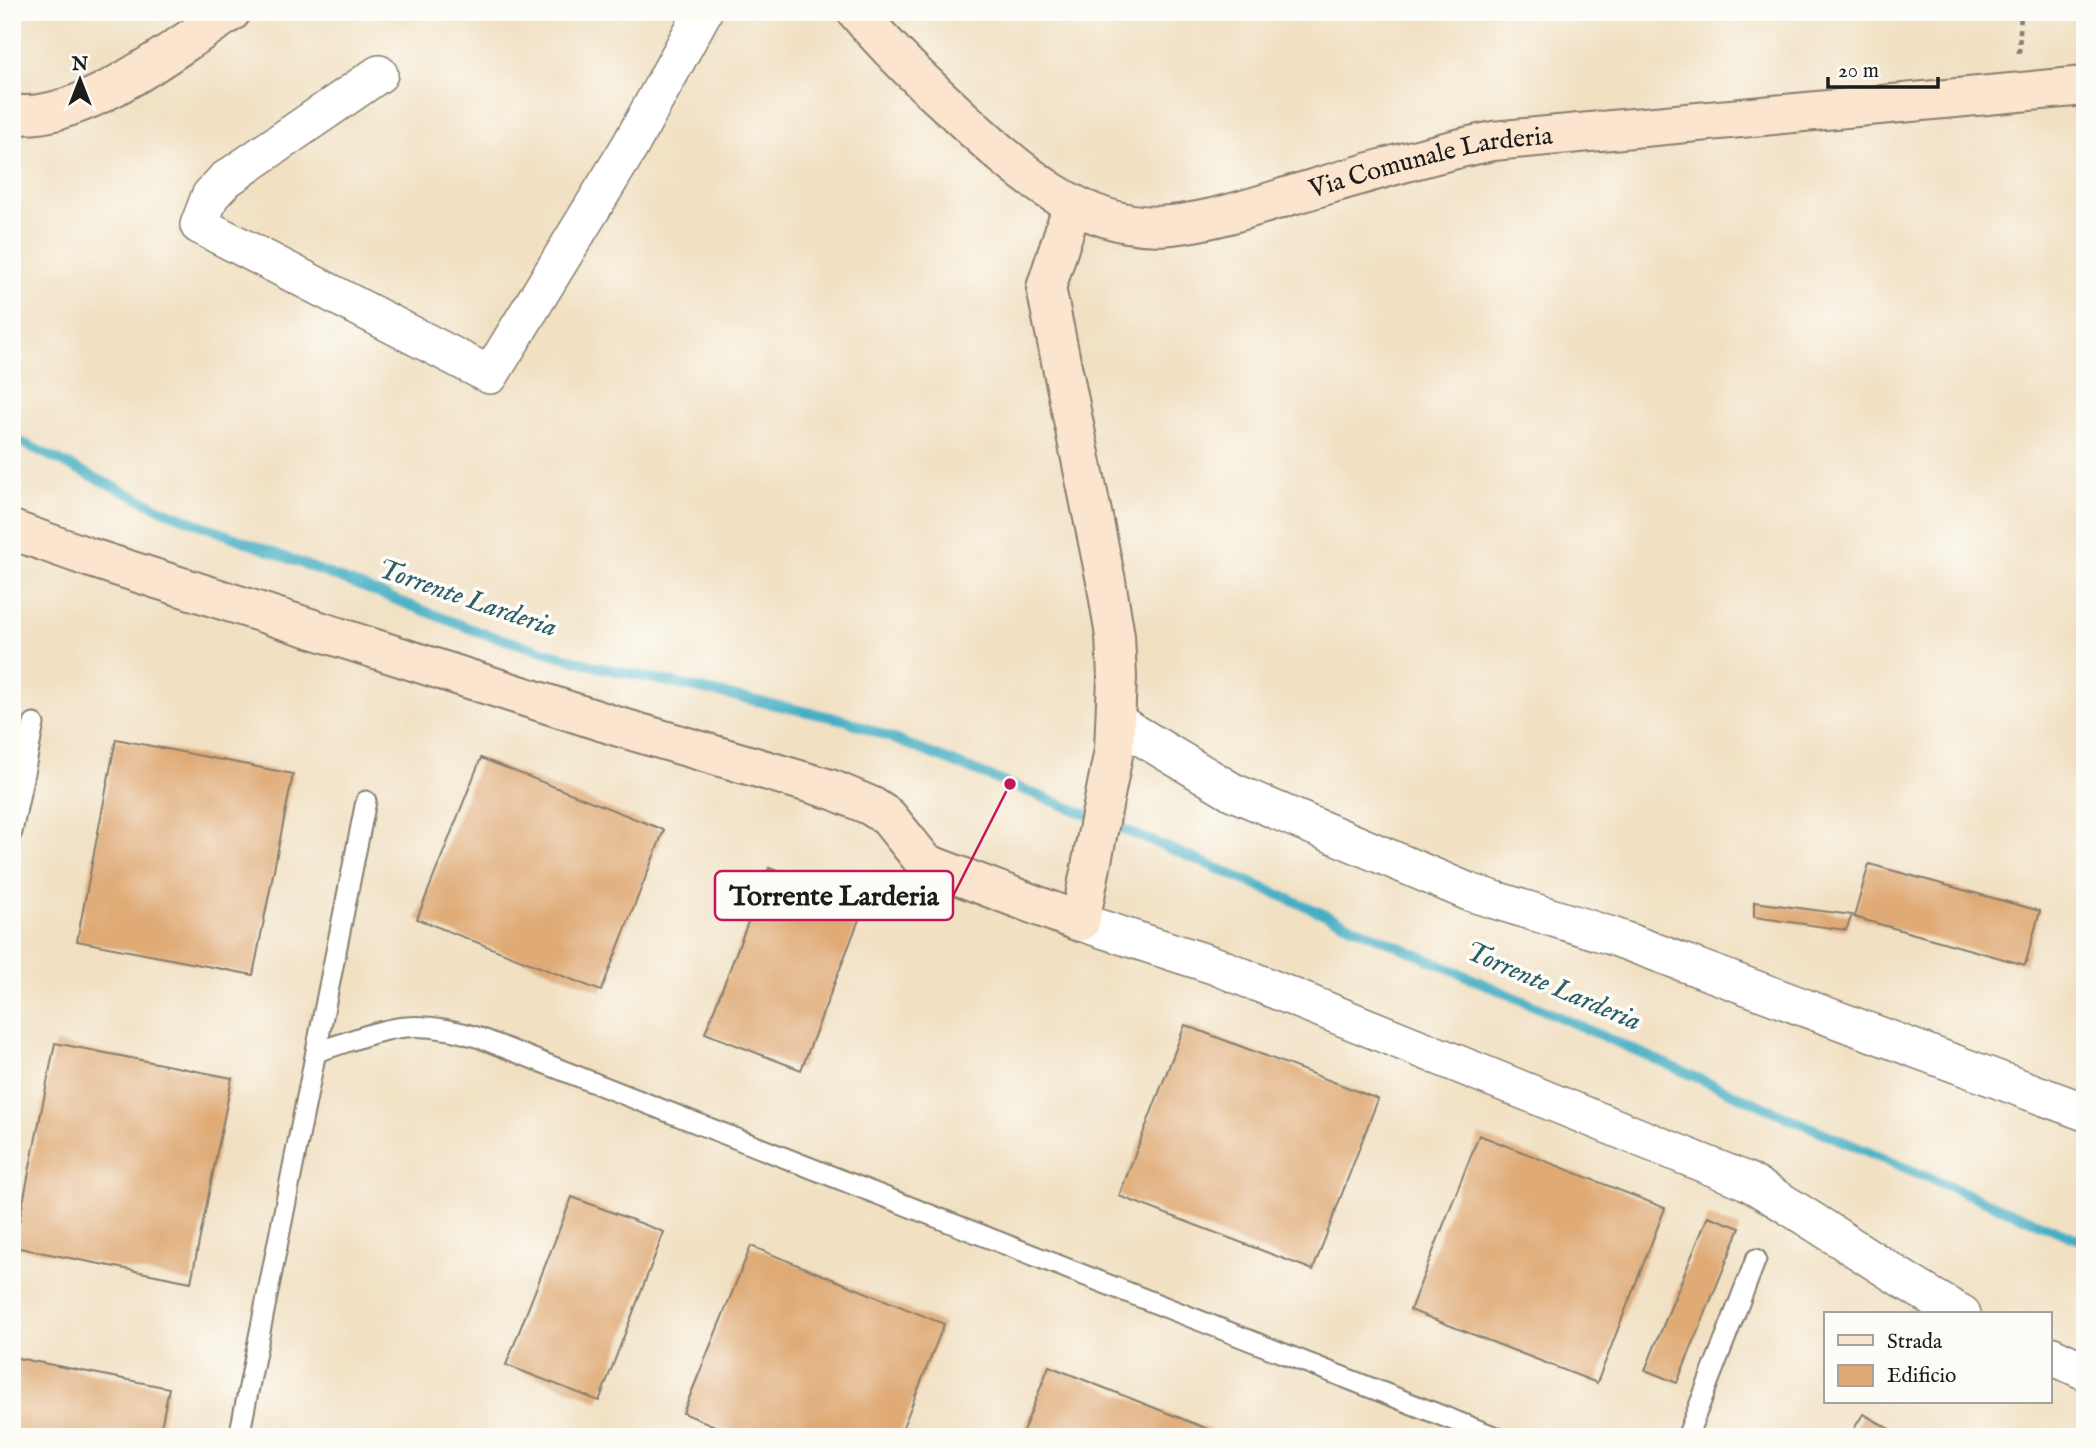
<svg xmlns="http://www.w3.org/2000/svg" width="2097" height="1449" font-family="'IM FELL English',serif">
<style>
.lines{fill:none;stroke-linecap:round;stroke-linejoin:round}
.stream{stroke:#45aec4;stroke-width:10}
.building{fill:#dfaa76}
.lane-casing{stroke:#867e6f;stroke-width:23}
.street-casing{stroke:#867e6f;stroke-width:40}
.secondary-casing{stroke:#867e6f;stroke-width:42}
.path{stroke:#867e6f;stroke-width:4.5;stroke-dasharray:5 5;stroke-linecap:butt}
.lane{stroke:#fff;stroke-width:19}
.street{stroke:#fff;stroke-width:37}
.secondary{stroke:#fce5cf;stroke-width:38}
.labels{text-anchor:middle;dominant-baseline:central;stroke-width:7;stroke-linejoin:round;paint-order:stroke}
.street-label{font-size:26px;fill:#1c1c1c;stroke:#fdfcf7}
.water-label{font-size:28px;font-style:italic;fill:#2e5e68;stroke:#fdfcf7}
.leader{fill:none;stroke:#c2185b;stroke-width:2.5}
.callout-dot{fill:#c2185b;stroke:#fdfcf7;stroke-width:2.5}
.callout{fill:#fdfcf7;stroke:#c2185b;stroke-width:2.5}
.callout-label{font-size:28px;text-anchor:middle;font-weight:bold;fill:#1c1c1c}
</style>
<rect width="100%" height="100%" fill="#fdfcf7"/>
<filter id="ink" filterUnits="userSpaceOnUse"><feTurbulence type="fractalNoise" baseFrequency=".0143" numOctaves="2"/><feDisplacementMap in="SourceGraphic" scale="14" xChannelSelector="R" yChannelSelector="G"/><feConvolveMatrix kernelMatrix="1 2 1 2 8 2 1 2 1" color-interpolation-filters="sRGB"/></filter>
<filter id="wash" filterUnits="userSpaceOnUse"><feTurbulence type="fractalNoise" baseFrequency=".00686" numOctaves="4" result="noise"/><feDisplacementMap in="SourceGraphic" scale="28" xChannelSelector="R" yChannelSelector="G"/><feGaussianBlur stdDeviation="1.57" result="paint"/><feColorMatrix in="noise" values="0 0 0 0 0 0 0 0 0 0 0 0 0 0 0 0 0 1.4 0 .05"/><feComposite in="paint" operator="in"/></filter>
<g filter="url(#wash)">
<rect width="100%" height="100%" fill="#f1e0c2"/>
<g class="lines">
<!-- stream -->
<g class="stream">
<polyline points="12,438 165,511 479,632 598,667 845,720 1093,817"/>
<path d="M1108 823C1436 957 1756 1110 2085 1242"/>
</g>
</g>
<g id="blocks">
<!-- building -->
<g class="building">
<polygon points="116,739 293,774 253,975 77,941"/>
<polygon points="481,758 664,830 601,991 417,919"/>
<polygon points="1869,864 2040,911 2025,965 1854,917"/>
<polygon points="769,868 865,904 801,1070 705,1033"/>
<polygon points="1754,902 1852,915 1846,930 1754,917"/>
<polygon points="1185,1025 1378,1099 1313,1270 1119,1196"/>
<polygon points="55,1043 232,1078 191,1282 14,1247"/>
<polygon points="1479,1135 1665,1208 1597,1383 1410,1310"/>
<polygon points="572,1197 664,1232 599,1401 506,1365"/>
<polygon points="1708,1216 1740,1228 1677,1383 1645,1370"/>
<polygon points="751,1246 944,1324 899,1437 742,1437 683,1413"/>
<polygon points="12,1357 169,1388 159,1437 12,1437"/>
<polygon points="1049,1366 1228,1437 1021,1437"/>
<polygon points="1863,1414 1892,1430 1888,1437 1849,1437"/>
</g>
</g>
</g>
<g filter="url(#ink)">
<use href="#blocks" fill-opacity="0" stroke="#867e6f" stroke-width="2"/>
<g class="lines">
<!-- lane casing -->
<g class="lane-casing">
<g id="lane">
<polyline points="12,832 34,724"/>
<path d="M316 1052C385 1030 407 1015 480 1038L1496 1437"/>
<polyline points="239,1437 366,801"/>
<polyline points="1687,1437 1756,1259"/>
</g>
</g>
<!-- street casing -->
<g class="street-casing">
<g id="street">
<polyline points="379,74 225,180 210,196 199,225 490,375 630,146 703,12"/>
<polyline points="1118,723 1233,792 1469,892 1612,936 2085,1112"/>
<path d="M1080 922 1216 966 1747 1181C1821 1223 1888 1274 1962 1314"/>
<polyline points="2050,1355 2085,1371"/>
</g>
</g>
<!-- secondary casing -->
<g class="secondary-casing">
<g id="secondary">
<path id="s1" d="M857 12C887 48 919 79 953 110 1012 165 1083 234 1171 225 1211 221 1251 208 1289 196 1357 176 1424 155 1493 141L2085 86"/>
<path d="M12 114C81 124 173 48 231 12"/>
<polyline points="12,530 85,556 616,726 833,790 871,806 888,817 925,863 1080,922 1114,750 1117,677 1115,636 1106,581 1046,288 1073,204"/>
</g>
</g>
<!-- path -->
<polyline class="path" points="2019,53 2021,12"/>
<!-- lane -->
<use href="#lane" class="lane"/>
<!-- street -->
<use href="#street" class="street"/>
<!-- secondary -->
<use href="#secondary" class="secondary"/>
</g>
</g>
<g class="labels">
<!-- street labels -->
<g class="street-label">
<text stroke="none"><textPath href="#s1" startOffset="660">Via Comunale Larderia</textPath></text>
</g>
<!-- water labels -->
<g class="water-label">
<text transform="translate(467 599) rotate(19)">Torrente Larderia</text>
<text transform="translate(1553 987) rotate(23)">Torrente Larderia</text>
</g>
</g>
<!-- callouts -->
<path class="leader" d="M1010 784L953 896"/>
<circle class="callout-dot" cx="1010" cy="784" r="7"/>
<rect class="callout" x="715" y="871" width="238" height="49" rx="7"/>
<g class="callout-label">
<text x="834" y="905">Torrente Larderia</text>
</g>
<!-- margin -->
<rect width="2097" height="1449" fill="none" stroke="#fdfcf7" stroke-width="42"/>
<!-- legend -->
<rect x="1824" y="1312" width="228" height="91" fill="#fdfcf7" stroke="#a3a29f" stroke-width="2"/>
<rect x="1838" y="1335" width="35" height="10" fill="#fce5cf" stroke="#a3a29f" stroke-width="2"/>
<text x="1887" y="1348" font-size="21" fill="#1c1c1c">Strada</text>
<rect x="1838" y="1365" width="35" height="21" fill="#dfaa76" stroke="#a3a29f" stroke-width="2"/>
<text x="1887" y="1382" font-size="21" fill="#1c1c1c">Edificio</text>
<!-- north arrow -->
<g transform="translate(80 80)" stroke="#fdfcf7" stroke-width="5" paint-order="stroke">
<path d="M0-5L12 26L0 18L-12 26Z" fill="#1c1c1c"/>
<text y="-10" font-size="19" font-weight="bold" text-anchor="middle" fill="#1c1c1c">N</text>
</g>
<!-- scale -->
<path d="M1828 77v10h110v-10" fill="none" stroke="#1c1c1c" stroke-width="3.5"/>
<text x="1838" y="77" font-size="21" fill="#1c1c1c" stroke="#fdfcf7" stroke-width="5" paint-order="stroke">20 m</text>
</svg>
